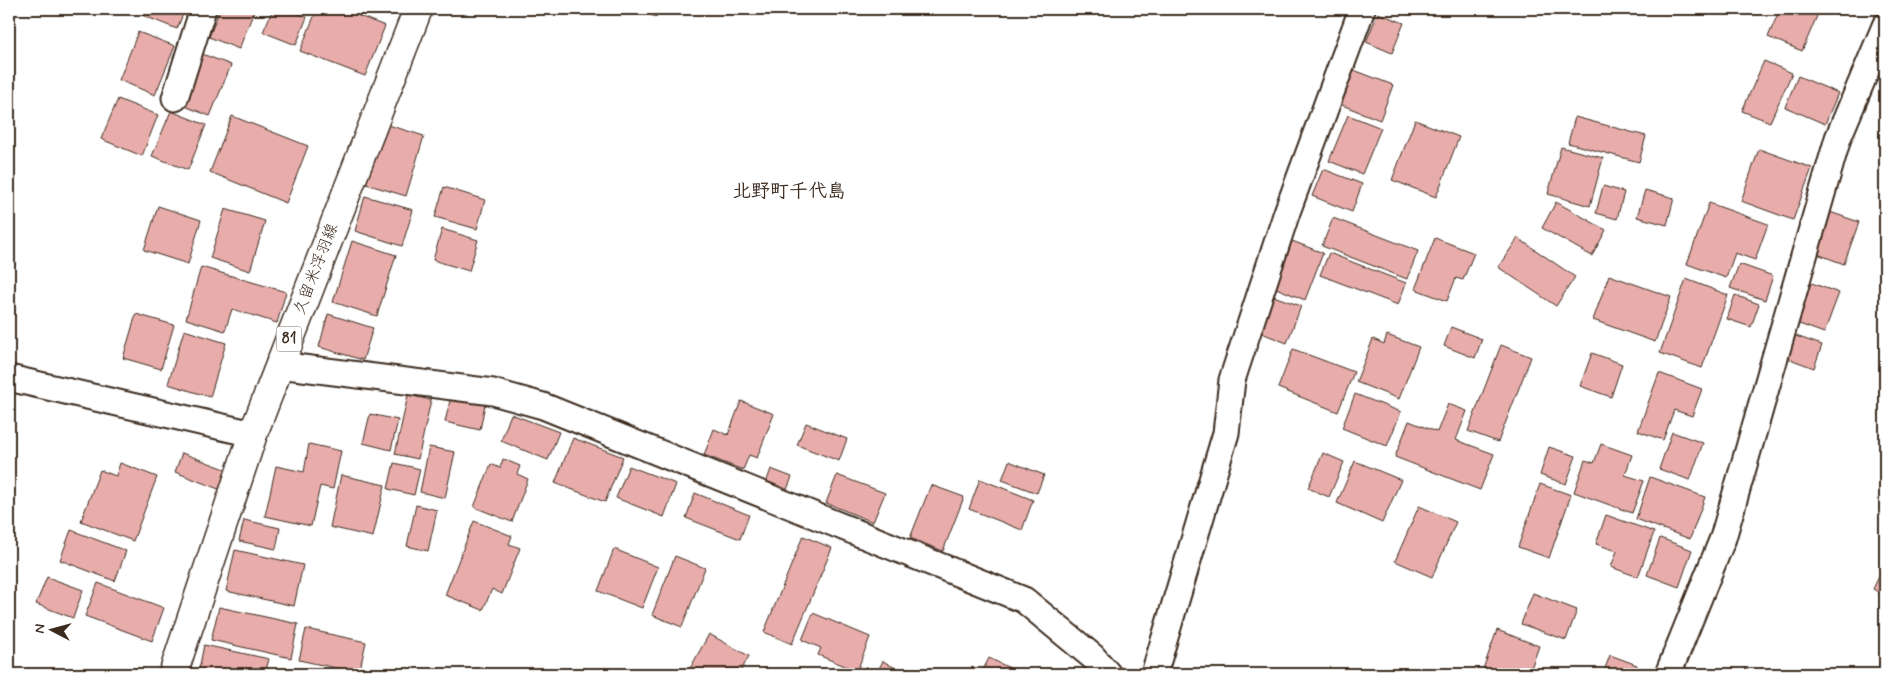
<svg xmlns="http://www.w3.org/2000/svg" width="1894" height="683" font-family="Mynerve,'Klee One',sans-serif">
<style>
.building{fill:#e8adab;stroke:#3b2a1e}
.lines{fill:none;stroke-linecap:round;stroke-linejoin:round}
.street-casing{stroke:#3b2a1e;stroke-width:29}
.primary-casing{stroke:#3b2a1e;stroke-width:31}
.street{stroke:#fff;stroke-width:25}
.primary{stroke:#fff;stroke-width:28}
.labels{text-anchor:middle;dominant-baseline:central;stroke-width:4;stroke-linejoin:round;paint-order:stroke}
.shield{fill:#fff;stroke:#766a62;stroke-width:1}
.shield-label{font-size:15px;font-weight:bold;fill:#3b2a1e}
.street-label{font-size:16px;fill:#3b2a1e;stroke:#fff}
.quarter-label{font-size:19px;font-weight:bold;fill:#3b2a1e;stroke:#fff}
</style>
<rect width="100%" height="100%" fill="#fff"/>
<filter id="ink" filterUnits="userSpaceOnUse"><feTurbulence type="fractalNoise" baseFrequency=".02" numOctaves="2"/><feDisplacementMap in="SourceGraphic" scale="10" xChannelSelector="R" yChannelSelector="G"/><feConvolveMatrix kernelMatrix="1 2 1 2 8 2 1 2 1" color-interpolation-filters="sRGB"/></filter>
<g filter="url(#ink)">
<!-- building -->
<g class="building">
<polygon points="144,9 185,9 177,29 142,15"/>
<polygon points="220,9 255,9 239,49 209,37"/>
<polygon points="273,9 286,9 307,17 296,45 263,32"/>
<polygon points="317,9 341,9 385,26 365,76 300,51"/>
<polygon points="635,9 659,9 656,17"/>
<polygon points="1780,9 1820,9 1802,51 1768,37"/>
<polygon points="1378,13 1404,23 1392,53 1366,42"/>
<polygon points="138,32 175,46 155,95 119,80"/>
<polygon points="197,52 231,65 210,116 177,103"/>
<polygon points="1764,61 1792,73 1770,122 1742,111"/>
<polygon points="1351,69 1393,85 1380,120 1337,103"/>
<polygon points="1798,76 1838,93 1825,124 1785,107"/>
<polygon points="118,99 158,115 142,156 101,139"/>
<polygon points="171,111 206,125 188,170 152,156"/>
<polygon points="1348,115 1381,128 1362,174 1329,161"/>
<polygon points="232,116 308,146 286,203 210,172"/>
<polygon points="1575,117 1646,136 1639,162 1568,143"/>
<polygon points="1415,120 1459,137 1436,197 1392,180"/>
<polygon points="385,124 424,136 406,196 366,184"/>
<polygon points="1561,147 1603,158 1590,206 1548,194"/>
<polygon points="1759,149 1812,168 1793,220 1741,201"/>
<polygon points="1323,169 1362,184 1352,212 1312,196"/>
<polygon points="1603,186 1624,192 1617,219 1596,213"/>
<polygon points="444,187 485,200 477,229 435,217"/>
<polygon points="1645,190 1674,198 1667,225 1637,217"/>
<polygon points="365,196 413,210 402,246 355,231"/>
<polygon points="1556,202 1606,230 1592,256 1542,228"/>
<polygon points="1709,203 1768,224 1755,260 1735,253 1726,278 1687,264"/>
<polygon points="158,206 201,220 188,264 144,250"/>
<polygon points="225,209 265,221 250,271 210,258"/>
<polygon points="1827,211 1859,222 1844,264 1812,252"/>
<polygon points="1333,218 1418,251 1407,279 1322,246"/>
<polygon points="442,229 478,240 469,271 433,260"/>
<polygon points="1435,238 1474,253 1463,280 1456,278 1447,301 1415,289"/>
<polygon points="1518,238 1575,277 1556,306 1498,267"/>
<polygon points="1287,239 1323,253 1305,300 1269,285"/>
<polygon points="352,241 396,255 377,316 333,302"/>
<polygon points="1329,253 1406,283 1398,305 1320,275"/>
<polygon points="9,262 15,264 11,278 9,277"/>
<polygon points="1739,264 1773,276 1765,300 1730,288"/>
<polygon points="201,267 286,292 277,323 232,309 225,331 186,319"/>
<polygon points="1609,275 1671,297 1655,342 1593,320"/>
<polygon points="1686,279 1728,295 1702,368 1660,353"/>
<polygon points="1806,281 1839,293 1824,333 1791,321"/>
<polygon points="9,289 13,290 9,304"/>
<polygon points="1268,294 1301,306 1287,343 1254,330"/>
<polygon points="1735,295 1759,304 1751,327 1727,319"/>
<polygon points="136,314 174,325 161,369 123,358"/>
<polygon points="328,314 373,328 363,360 319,347"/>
<polygon points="1451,327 1482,339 1475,358 1444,346"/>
<polygon points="184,330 226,343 210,397 168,384"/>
<polygon points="1790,334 1822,345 1814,368 1782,356"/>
<polygon points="1387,335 1419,347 1399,399 1356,382 1373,339 1384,344"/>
<polygon points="1501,345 1531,357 1498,442 1468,431"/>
<polygon points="1293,349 1354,372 1338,412 1278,388"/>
<polygon points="1592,353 1622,364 1611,397 1580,386"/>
<polygon points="1659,373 1702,389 1692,416 1674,410 1663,440 1638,431"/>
<polygon points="1355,394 1401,412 1387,446 1342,428"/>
<polygon points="408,395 431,400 418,459 395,454"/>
<polygon points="451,396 485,404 480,430 445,422"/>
<polygon points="741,401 774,414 757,458 749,455 743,470 704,455 714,429 728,435"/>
<polygon points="1448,404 1467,411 1456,440 1494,454 1480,490 1395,457 1409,421 1437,432"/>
<polygon points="370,414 398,420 391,450 363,443"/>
<polygon points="511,414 559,432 548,460 501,441"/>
<polygon points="806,423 847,439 839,461 797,445"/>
<polygon points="1672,432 1703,443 1690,480 1659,469"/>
<polygon points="573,438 623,457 605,502 555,483"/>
<polygon points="309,444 341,451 333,489 320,486 311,526 265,516 276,466 304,472"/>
<polygon points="1601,444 1632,455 1625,475 1644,481 1632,513 1574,492 1585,460 1594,463"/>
<polygon points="429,447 455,452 445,498 420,492"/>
<polygon points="1549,447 1576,456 1566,484 1540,475"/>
<polygon points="182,453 228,470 221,490 175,472"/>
<polygon points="1323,453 1344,462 1329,497 1308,488"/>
<polygon points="503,459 520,466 517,474 528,479 512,522 474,507 491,464 500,468"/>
<polygon points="1009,461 1044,475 1037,493 1002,480"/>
<polygon points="1355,461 1401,480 1382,523 1337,503"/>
<polygon points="120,463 157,477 133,541 81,521 100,470 116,476"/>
<polygon points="394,463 420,469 414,495 388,489"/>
<polygon points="629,466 676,484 664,517 616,498"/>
<polygon points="771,469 792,477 784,497 764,489"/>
<polygon points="341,475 385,485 373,537 330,527"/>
<polygon points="837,475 885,493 873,522 826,503"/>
<polygon points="1650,477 1705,497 1690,539 1636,519"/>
<polygon points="980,479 1033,500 1022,530 969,509"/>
<polygon points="1540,484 1571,495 1549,558 1518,547"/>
<polygon points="931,485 964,497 943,551 910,538"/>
<polygon points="695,493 749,515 740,539 686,518"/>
<polygon points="416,505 437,510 428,551 407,546"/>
<polygon points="1419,506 1456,522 1432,577 1395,561"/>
<polygon points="1606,515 1654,532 1638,577 1611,567 1617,551 1596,544"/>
<polygon points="244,520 280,528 276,549 239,541"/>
<polygon points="474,521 512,536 509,544 520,548 502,594 492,589 483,610 445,595"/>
<polygon points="71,530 126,551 115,581 60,560"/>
<polygon points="803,536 832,548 792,644 764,632"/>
<polygon points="1660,538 1692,550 1679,587 1647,575"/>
<polygon points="614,549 658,567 642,608 598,591"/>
<polygon points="235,550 303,565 294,606 226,591"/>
<polygon points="675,556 705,568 682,627 652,615"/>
<polygon points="1885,564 1885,596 1873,589"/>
<polygon points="47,577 83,590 73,618 36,604"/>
<polygon points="98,583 164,608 152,641 85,616"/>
<polygon points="1533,593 1577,610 1566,640 1521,624"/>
<polygon points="219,607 298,624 291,658 211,640"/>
<polygon points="813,613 870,637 857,671 818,655 821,648 802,640"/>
<polygon points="306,629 366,642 359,673 299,660"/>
<polygon points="1497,630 1539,646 1529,674 1489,674 1482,672"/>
<polygon points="709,634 749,656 739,674 687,674"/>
<polygon points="204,645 269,659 265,674 198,674"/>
<polygon points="1610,655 1637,665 1634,674 1603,674"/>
<polygon points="989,658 1022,674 981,674"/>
<polygon points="883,661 906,674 876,674"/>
<polygon points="1464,668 1474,674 1460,674"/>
</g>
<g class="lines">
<!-- street casing -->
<g class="street-casing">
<g id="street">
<polyline points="175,98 203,9"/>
<polyline points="279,365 493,392 543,406 1024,600 1093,657 1108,674"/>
<polyline points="9,378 253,434"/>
<polyline points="1154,674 1226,433 1232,380 1287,212 1362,9"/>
<polyline points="1668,674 1723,538 1838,138 1885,26"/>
</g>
</g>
<!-- primary casing -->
<g class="primary-casing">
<polyline id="primary" points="173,674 253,434 418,9"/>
</g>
<!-- street -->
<use href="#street" class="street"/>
<!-- primary -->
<use href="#primary" class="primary"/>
</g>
</g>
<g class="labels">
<!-- shield labels -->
<rect class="shield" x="276.5" y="326.5" width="25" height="25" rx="4"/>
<g class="shield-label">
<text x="289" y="339">81</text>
</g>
<!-- street labels -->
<g class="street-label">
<text transform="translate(316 269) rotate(-69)">久留米浮羽線</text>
</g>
<!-- quarter labels -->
<g class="quarter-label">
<text x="789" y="191">北野町千代島</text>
</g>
</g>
<!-- margin -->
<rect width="1894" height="683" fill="none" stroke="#fff" stroke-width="30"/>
<rect x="15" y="15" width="1864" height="653" fill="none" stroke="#3b2a1e" stroke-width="2" filter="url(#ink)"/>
<!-- north arrow -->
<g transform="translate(52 630) rotate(276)" stroke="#ffffff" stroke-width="4" paint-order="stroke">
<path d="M0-4L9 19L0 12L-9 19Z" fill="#3b2a1e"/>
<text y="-8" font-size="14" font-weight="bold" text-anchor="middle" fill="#3b2a1e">N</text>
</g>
</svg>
